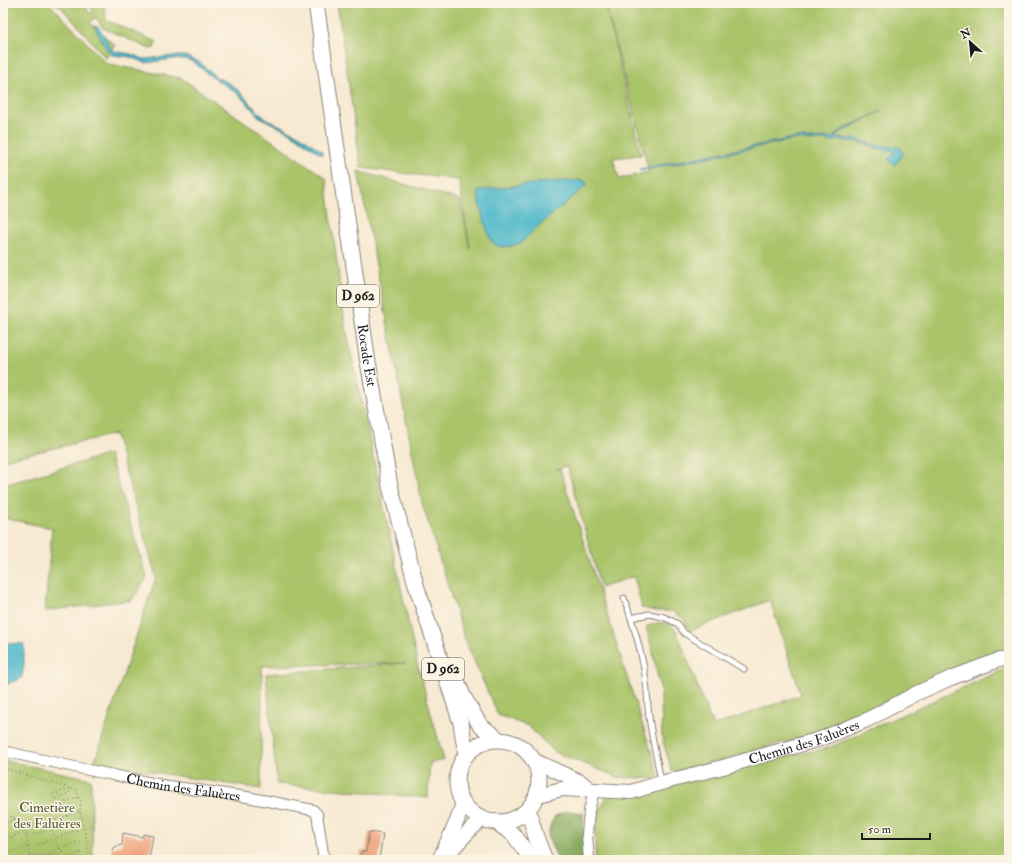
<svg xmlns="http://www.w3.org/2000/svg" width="1012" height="863" font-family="'IM FELL Double Pica',serif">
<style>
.green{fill:#aac46a;stroke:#637043}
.forest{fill:#87aa5e;stroke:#52633d}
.water{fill:#4db8ca;stroke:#346a73}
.building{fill:#eda37b}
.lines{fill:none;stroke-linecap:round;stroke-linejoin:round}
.lane-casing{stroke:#8a8277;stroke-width:7}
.street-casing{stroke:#8a8277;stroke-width:12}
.secondary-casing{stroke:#8a8277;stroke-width:16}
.primary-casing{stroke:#8a8277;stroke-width:17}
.path{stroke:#8a8277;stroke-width:1.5;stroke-dasharray:1 3;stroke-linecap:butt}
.lane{stroke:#fff;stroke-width:5}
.street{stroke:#fff;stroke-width:10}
.secondary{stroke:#fff;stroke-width:14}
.primary{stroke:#fff;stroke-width:15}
.labels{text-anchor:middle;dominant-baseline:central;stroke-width:3;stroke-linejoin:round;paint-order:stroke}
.shield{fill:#fcf5e5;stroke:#5f5d58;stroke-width:1}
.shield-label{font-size:13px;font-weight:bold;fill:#1c1c1c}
.street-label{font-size:14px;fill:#1c1c1c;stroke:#fcf5e5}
.park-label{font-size:14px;fill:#4e5737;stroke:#fcf5e5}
</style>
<rect width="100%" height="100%" fill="#fcf5e5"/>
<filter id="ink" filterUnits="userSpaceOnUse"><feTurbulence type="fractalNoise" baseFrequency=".025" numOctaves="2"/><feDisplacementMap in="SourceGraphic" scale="8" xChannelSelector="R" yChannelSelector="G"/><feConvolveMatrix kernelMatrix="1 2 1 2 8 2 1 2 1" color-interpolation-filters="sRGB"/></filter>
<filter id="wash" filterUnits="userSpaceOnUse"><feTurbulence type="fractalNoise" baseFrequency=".012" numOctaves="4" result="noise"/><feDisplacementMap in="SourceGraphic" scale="16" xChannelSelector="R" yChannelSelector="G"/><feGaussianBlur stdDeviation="0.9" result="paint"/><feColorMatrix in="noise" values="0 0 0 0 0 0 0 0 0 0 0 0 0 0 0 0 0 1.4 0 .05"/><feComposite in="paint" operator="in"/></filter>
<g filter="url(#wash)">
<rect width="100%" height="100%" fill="#f7e9d2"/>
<!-- green -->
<g class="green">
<polygon points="3,3 49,3 107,64 181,78 326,178 345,324 417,663 444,760 430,763 428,798 277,784 266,674 406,663 262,666 261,789 94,763 156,577 115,434 3,460"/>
<polygon points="54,3 84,3 90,14 93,11 89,3 104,3 106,20 157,42 154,48 150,49 103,28 96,17 90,23 115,45 106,58 62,8"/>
<path d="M337 3H605L641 155 613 158 619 179 649 172 605 3H1009V657L899 695 835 727 807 737 777 744 718 761 672 772 662 738 661 693 652 648 646 627C658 622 666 619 676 630L713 726 801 695 770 600 689 631 684 619 672 611H656L642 608 634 576 601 588 567 466 555 470 560 469 660 779 617 777 555 752 528 726 498 715 466 643 422 503 358 171 460 200 470 248 459 180 361 168Z"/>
<polygon points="109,454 147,578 132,600 45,611 52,528 3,518 3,481 11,483"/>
<polygon points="1009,667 1009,860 595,860 596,816 610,791 679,778 828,748"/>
<polygon points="3,760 91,779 93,860 3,860"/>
</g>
<!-- forest -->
<polygon class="forest" points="567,811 583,813 585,860 558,860 548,838 550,826 555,816"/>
<!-- water -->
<g class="water">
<polygon points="94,26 99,27 110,47 113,51 131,54 144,59 174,56 186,56 199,62 216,77 229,83 239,91 260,114 267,119 299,135 322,151 322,155 294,135 258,116 248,104 237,93 209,75 194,62 185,59 174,59 145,63 130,57 112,55 106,48"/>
<polygon points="882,111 850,127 837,134 836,138 857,139 874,145 899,147 903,152 903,155 895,165 888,159 895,152 894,151 876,148 859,142 836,140 835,142 821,140 810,141 797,139 640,171 639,169 798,137 810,139 820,138 834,138 837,133 845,128"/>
<polygon points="582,180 586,182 587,185 535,229 521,243 511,246 500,247 494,244 490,239 479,203 478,191 480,190 547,182"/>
<polygon points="3,643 24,644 24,664 22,677 19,680 11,682 3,689"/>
</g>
<g id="blocks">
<!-- building -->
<g class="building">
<polygon points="369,832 383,834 379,860 360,860 361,851 366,852"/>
<polygon points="123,833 143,837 143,834 153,836 149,860 114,860 114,856 112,850 115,847 122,845"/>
</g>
</g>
</g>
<g filter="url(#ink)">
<use href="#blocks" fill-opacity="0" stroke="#8a8277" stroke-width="1"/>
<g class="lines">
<!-- lane casing -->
<g class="lane-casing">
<g id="lane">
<path d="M624 598C633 623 641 649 645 675 648 691 647 708 650 724 653 744 658 763 661 782"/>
<polyline points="631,618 649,614 664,617 678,624 684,633 744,669"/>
</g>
</g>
<!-- street casing -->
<g class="street-casing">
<g id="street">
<path id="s1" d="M3 751 79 768 162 785 247 797 313 810 317 814 324 860"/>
<polyline points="589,860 587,834 589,811 594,790"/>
</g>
</g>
<!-- secondary casing -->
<g class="secondary-casing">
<g id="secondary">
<polyline points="535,761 581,782 589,789"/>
<path id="s2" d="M538 795 562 789 580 790 589 789 594 790 631 792 661 783 723 767 820 739 867 720 917 693 951 678 996 661 1009 658"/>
<polyline points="444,858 470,830 482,819"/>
<polyline points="439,860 457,821 463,803"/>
</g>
</g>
<!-- primary casing -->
<g class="primary-casing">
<g id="primary">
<path id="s3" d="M316 3 367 356 390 486 416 585 461 723 466 755"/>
<polyline points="453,671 463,696 480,725 498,739"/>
<circle cx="498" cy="781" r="41"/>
<polyline points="528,810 536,837 545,860"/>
<polyline points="496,822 510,832 514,835 532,860"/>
</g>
</g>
<!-- path -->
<g class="path">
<polyline points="3,768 76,790 81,802 80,811 89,851 89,860"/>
<polyline points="53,794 65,790 65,786"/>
<polyline points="55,799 69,793 71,788"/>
<polyline points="58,805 79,797"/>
<path d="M3 814C6 815 10 816 12 817 27 824 28 846 31 860"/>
<polyline points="49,823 59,849"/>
<polyline points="3,824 15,819"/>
<polyline points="33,835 75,820"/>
<polyline points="3,839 11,837 80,811"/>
<polyline points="35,846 77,830"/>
<circle cx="59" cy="852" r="3.5"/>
<polyline points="60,849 80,841"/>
<polyline points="3,854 15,851 28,846"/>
<polyline points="37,857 56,850"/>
<polyline points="61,860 83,852"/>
</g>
<!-- lane -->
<use href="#lane" class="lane"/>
<!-- street -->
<use href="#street" class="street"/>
<!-- secondary -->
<use href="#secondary" class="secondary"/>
<!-- primary -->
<use href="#primary" class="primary"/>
</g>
</g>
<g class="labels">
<!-- shield labels -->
<g class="shield">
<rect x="337" y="285" width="42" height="22" rx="3"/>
<rect x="422" y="658" width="42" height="22" rx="3"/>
</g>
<g class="shield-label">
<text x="358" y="296">D 962</text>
<text x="443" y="669">D 962</text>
</g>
<!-- street labels -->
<g class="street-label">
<text stroke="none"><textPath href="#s3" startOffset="356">Rocade Est</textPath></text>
<text stroke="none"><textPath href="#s2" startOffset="274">Chemin des Faluères</textPath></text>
<text stroke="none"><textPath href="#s1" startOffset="184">Chemin des Faluères</textPath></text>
</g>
<!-- park labels -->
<g class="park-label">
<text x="47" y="807">Cimetière<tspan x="47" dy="16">des Faluères</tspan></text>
</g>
</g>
<!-- margin -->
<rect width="1012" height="863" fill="none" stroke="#fcf5e5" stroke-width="16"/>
<!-- north arrow -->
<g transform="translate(970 42) rotate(333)" stroke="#fcf5e5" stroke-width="3" paint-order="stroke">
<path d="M0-3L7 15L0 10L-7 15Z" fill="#1c1c1c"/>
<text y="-6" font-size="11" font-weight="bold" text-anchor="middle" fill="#1c1c1c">N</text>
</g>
<!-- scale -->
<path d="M862 833v6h68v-6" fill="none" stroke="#1c1c1c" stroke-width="2"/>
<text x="868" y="833" font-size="12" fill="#1c1c1c" stroke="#fcf5e5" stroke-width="3" paint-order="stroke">50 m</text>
</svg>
